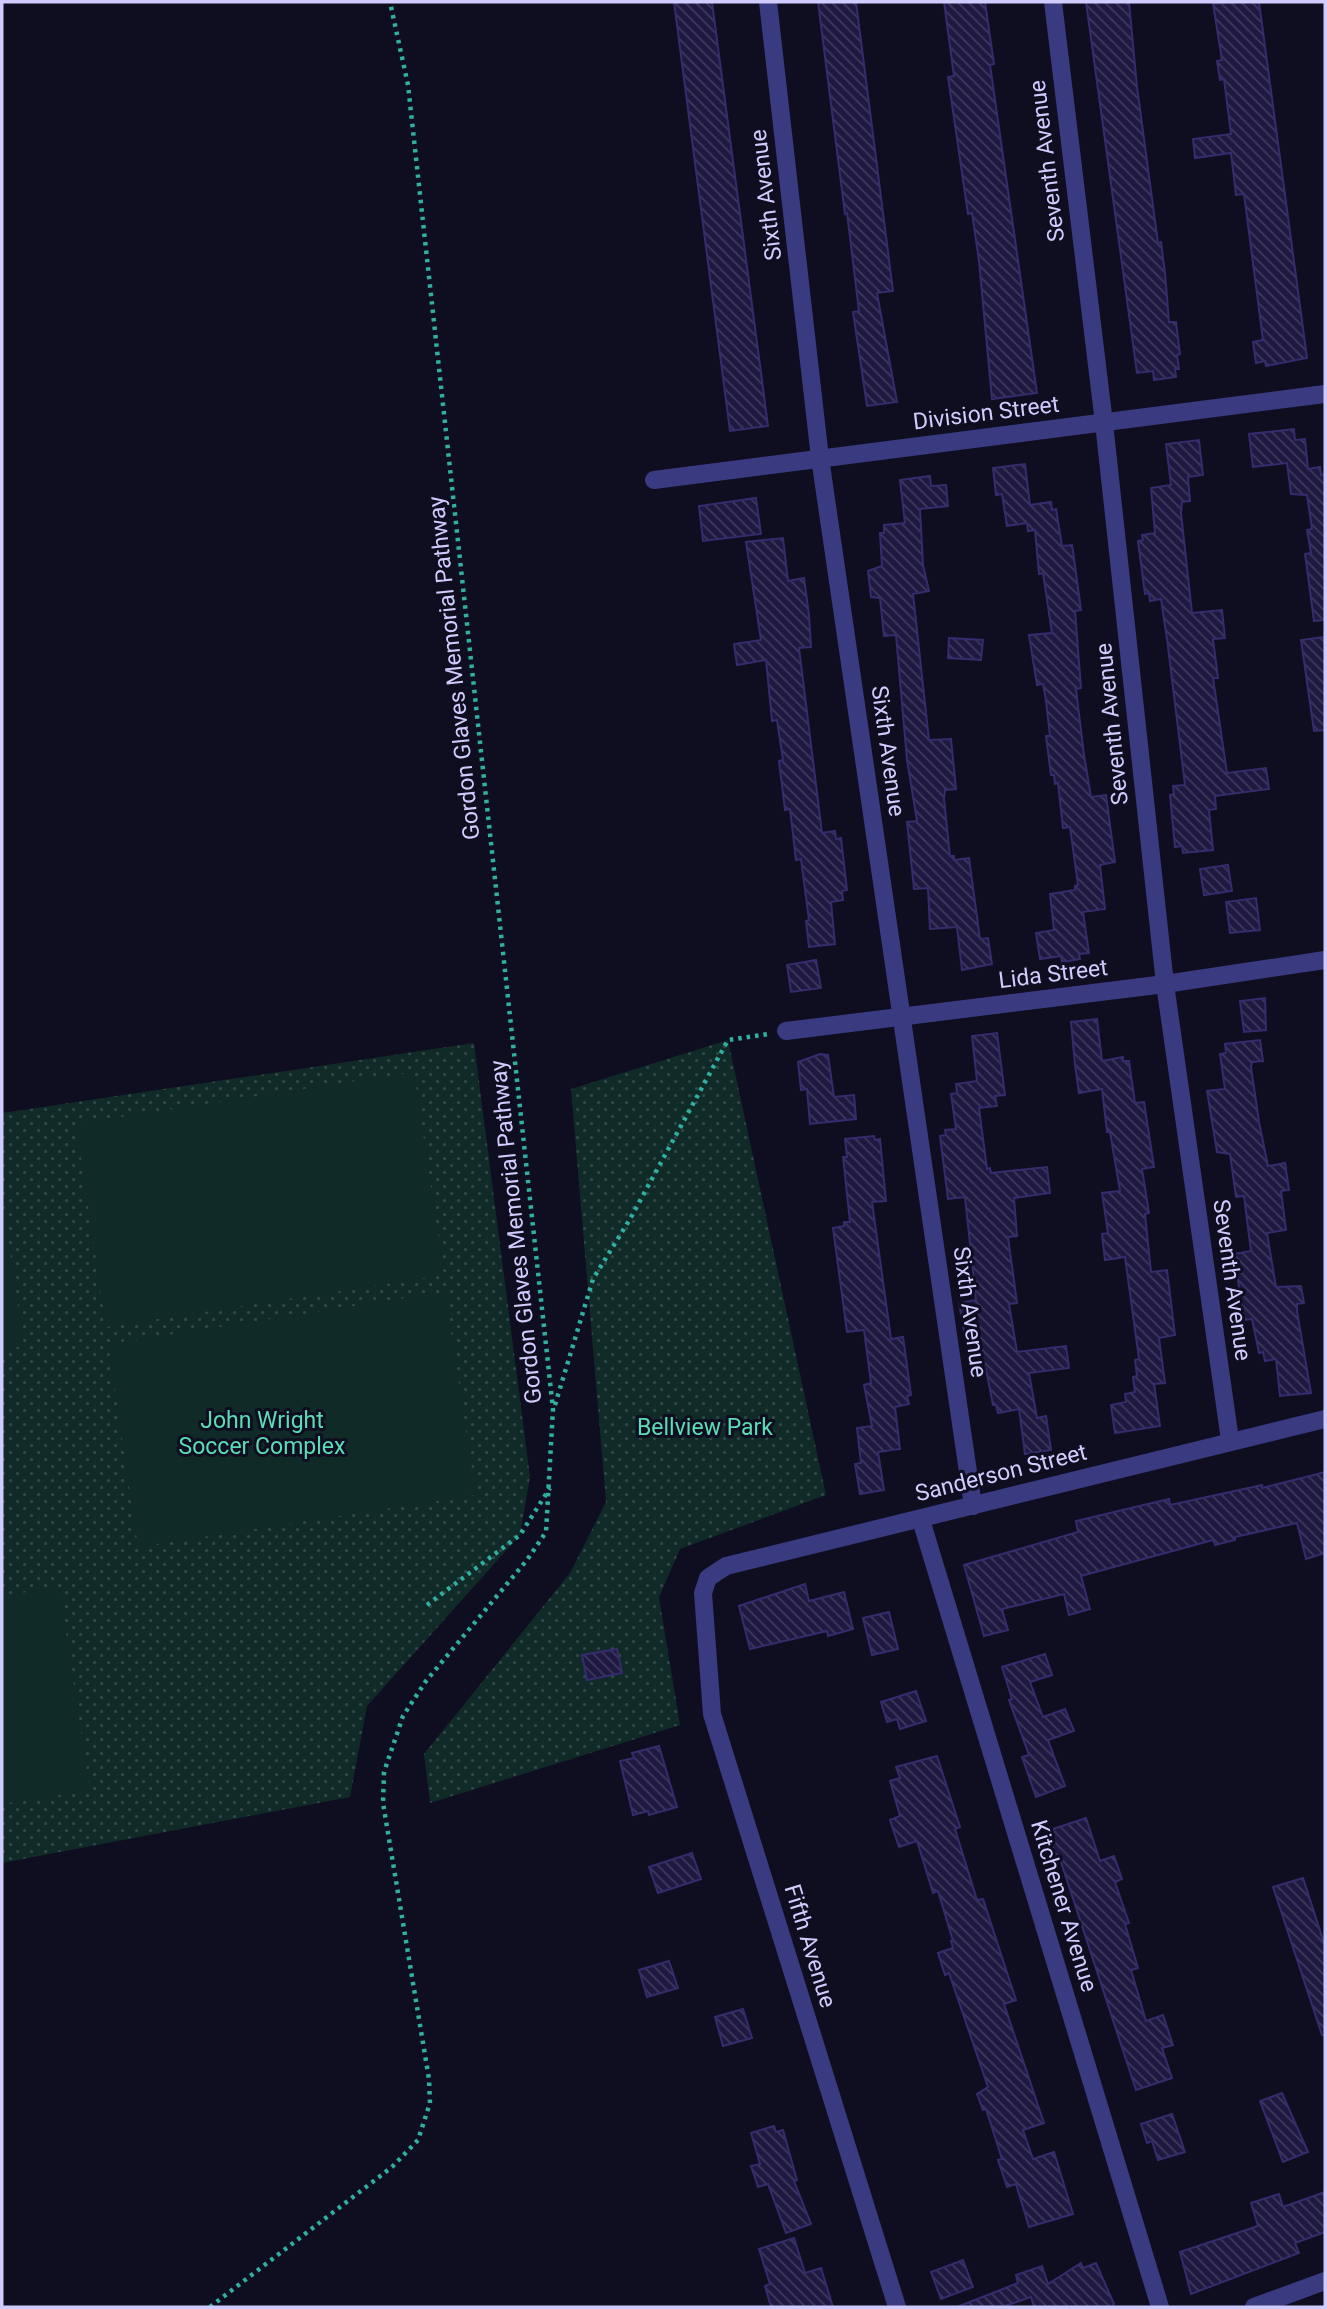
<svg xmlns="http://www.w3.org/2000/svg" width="1327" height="2309" font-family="Roboto,sans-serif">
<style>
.park{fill:url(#park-dots)}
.garden{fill:#102a28}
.building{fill:url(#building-back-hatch);stroke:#352c6d;stroke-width:2}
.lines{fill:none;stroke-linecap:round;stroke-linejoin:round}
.path{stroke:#2fb0a1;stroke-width:4.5;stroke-dasharray:3.5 5;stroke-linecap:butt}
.minor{stroke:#393a7f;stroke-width:18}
.tertiary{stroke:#393a7f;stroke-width:18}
.labels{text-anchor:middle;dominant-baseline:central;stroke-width:6;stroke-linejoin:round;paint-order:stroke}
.street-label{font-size:23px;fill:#d0cdfe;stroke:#0f0d20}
.park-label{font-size:23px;fill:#5addb5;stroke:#0f0d20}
</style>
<defs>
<pattern id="park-dots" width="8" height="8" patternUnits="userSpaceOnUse" patternTransform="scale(1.75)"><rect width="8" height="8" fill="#102a28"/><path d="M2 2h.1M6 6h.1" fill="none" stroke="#324848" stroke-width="1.8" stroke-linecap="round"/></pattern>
<pattern id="building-back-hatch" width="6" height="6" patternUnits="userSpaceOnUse" patternTransform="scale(1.75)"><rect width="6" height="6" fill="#1f1941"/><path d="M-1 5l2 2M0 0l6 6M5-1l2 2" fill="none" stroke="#3e395e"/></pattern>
</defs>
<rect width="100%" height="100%" fill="#0f0d20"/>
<!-- park -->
<g class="park">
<polygon points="728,1040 826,1495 680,1549 659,1597 680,1725 430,1803 424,1754 570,1573 606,1502 571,1089"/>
<polygon points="474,1043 530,1477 520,1535 367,1706 350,1797 2,1863 2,1113"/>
</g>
<!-- garden -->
<g class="garden">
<polygon points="414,1072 444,1275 106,1327 76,1124"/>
<polygon points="2,1198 24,1346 2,1350"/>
<polygon points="445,1292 476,1495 138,1547 108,1344"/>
<polygon points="59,1587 90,1790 2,1804 2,1596"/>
</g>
<!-- building -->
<g class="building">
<polygon points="674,2 712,2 768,426 730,431"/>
<polygon points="818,2 856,2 893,291 877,293 897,402 867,406 853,312 859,311 847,213 845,214"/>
<polygon points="944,2 985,2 994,64 990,65 1037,393 992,399 979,261 972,213 968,214 948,77 954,76"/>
<polygon points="1086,2 1129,2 1137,87 1158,243 1161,242 1165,273 1169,322 1176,322 1180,354 1177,355 1179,369 1175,369 1176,377 1154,380 1153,371 1137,373"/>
<polygon points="1231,2 1259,2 1307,358 1266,366 1265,361 1256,363 1253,342 1263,340 1244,194 1236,195 1231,153 1195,158 1193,139 1231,134 1224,79 1220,80 1217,61 1222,60 1213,4"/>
<polygon points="1294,429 1295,440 1305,439 1308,469 1320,467 1321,475 1325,474 1325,620 1314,621 1305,554 1311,553 1307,530 1312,529 1307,495 1291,494 1287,463 1253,467 1249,434"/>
<polygon points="1199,440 1203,475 1188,477 1190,501 1182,502 1181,513 1192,613 1222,610 1225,638 1213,639 1218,678 1213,678 1227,773 1266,768 1269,789 1215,796 1216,809 1209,810 1213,850 1183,853 1182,846 1175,847 1170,795 1174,794 1173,786 1185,785 1167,639 1161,599 1150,601 1149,593 1145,594 1138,541 1143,540 1142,535 1155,533 1151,488 1171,485 1166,444"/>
<polygon points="1025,464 1030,505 1051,502 1052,510 1056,509 1062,546 1072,545 1073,551 1081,610 1075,611 1081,688 1076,689 1084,755 1091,797 1106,795 1115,862 1100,865 1105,909 1083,912 1089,953 1079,954 1080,959 1062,962 1061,956 1040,959 1036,933 1054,930 1050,894 1075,890 1075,886 1078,885 1070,827 1063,828 1058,783 1055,784 1054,775 1051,775 1046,736 1050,736 1046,701 1043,684 1037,685 1029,635 1052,633 1043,573 1039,574 1035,530 1028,531 1027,523 1007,526 1002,494 996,495 993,468"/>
<polygon points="930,476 931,486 946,485 948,506 920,509 923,565 929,591 913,594 929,740 951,739 956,789 945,790 944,799 950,856 954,856 954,860 969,858 980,939 988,938 992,964 962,970 957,927 930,929 928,888 914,889 907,822 917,821 907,760 896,635 884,636 880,598 871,597 868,571 882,566 880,533 884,533 884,525 905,523 900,480"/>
<polygon points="756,498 761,534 703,541 699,506"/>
<polygon points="783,538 788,581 804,578 809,615 811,647 799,648 822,833 835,831 836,839 841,838 847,890 842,891 843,900 831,902 835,944 809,947 806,921 809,920 801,859 796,860 790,809 785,810 779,761 783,760 777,720 772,721 766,660 737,665 734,644 761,640 746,542"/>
<polygon points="1325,637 1325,730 1314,731 1301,640"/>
<polygon points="949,638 983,640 981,660 948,658"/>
<polygon points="1228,865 1232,891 1204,895 1200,869"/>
<polygon points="1256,898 1260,930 1230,933 1226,902"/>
<polygon points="816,960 821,988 791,992 787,965"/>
<polygon points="1265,998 1266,1030 1244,1032 1240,1001"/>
<polygon points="1097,1019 1102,1061 1123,1057 1123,1061 1129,1061 1135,1103 1144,1102 1154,1167 1142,1169 1149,1213 1145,1214 1151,1272 1167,1270 1175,1335 1159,1338 1165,1383 1154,1384 1160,1426 1115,1433 1111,1405 1126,1402 1125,1394 1135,1392 1133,1377 1137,1376 1135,1360 1139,1359 1125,1257 1105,1260 1102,1234 1108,1233 1102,1193 1120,1191 1110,1132 1107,1132 1102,1089 1079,1093 1075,1065 1071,1022"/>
<polygon points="997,1033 1005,1095 995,1096 997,1106 979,1108 987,1169 990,1168 991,1173 1047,1167 1050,1193 1014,1198 1017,1236 1008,1237 1017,1303 1009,1304 1017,1352 1066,1346 1069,1368 1029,1373 1037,1418 1046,1416 1051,1450 1025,1454 1019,1409 998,1413 996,1405 993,1405 986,1369 977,1371 976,1365 970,1366 959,1303 976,1300 965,1197 948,1199 940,1136 946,1135 945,1130 956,1129 951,1094 957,1093 956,1084 977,1081 972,1036"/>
<polygon points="1260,1040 1263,1061 1252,1062 1251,1067 1259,1122 1268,1166 1285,1163 1289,1190 1281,1191 1286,1230 1267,1233 1276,1287 1301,1286 1304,1303 1297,1304 1297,1311 1311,1393 1280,1396 1276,1359 1265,1361 1263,1352 1259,1353 1252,1319 1244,1320 1234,1254 1251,1251 1244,1196 1236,1197 1230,1154 1217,1152 1207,1091 1225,1089 1220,1054 1226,1053 1225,1044"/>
<polygon points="820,1054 828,1055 834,1097 854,1095 856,1119 810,1124 807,1089 801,1090 798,1062"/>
<polygon points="874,1136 875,1140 880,1139 886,1201 872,1202 891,1339 903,1337 911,1395 907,1396 909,1404 895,1407 900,1449 878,1452 884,1490 860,1494 855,1464 861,1463 857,1428 872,1426 864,1385 871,1383 864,1330 847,1332 833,1228 844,1226 844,1222 850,1222 843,1157 847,1157 845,1139"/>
<polygon points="1325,1472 1325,1553 1306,1559 1297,1523 1235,1537 1235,1540 1215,1545 1213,1540 1081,1576 1090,1609 1069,1615 1064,1594 1002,1609 1008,1630 984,1636 964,1565 1078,1532 1076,1521 1169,1499 1170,1505 1262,1485 1262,1488"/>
<polygon points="805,1584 809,1601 844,1592 853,1629 828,1636 827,1631 750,1649 739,1606"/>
<polygon points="889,1612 898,1649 872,1655 863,1618"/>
<polygon points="617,1649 622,1673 587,1680 582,1655"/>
<polygon points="1045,1654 1052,1675 1030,1682 1043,1717 1065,1709 1074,1731 1048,1740 1065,1786 1036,1797 1022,1757 1029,1755 1009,1700 1012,1699 1002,1667"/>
<polygon points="916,1691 926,1721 900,1729 897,1719 887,1722 881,1702"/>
<polygon points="659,1746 677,1807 649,1815 648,1811 633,1815 620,1761 634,1758 632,1753"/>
<polygon points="937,1756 960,1827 955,1829 977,1900 983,1899 1016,2000 1004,2004 1044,2123 1023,2130 1033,2159 1054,2152 1073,2214 1029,2227 1016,2184 1007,2187 998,2160 1002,2159 986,2109 983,2110 977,2094 988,2087 949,1973 945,1975 938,1953 953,1948 951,1941 953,1941 938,1891 933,1893 917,1841 899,1847 890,1820 900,1816 890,1781 900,1778 896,1767"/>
<polygon points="1086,1818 1100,1861 1114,1856 1122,1879 1115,1882 1129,1923 1125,1924 1138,1968 1131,1970 1146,2021 1163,2015 1173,2045 1162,2048 1172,2078 1136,2090 1059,1856 1056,1857 1047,1831"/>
<polygon points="692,1853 701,1879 658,1893 649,1867"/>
<polygon points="1303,1878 1325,1946 1325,2035 1322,2035 1273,1887"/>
<polygon points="669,1961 678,1988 647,1997 639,1970"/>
<polygon points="743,2009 752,2038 723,2046 715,2017"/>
<polygon points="1282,2093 1308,2152 1283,2162 1260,2101"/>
<polygon points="1172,2114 1185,2152 1158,2160 1152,2141 1147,2143 1141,2124"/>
<polygon points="774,2126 776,2132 783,2130 797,2180 794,2181 811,2224 786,2233 768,2184 758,2187 751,2166 760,2164 751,2133"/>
<polygon points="1325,2192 1325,2232 1295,2243 1299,2253 1191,2294 1180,2252 1258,2226 1251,2203 1279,2194 1283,2207"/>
<polygon points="794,2238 805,2273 821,2268 833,2307 771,2307 765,2286 770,2284 759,2249"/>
<polygon points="963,2260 973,2287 941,2299 931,2272"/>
<polygon points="1081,2263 1083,2268 1096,2263 1114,2304 1112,2307 1034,2307 1031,2297 1002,2307 957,2307 1018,2283 1016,2275 1042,2266 1048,2284"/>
</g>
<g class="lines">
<!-- path -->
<g class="path">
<polyline points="555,1405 593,1279 630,1219 728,1040 768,1034"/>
<polyline points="427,1605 520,1535 550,1488"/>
<polyline points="210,2307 392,2167 418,2140 430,2103 429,2079 383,1803 384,1772 403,1716 426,1681 527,1560 546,1532 553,1409 408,85 390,2"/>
</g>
<!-- minor -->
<g class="minor">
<polyline points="768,2 820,458 973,1506"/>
<polyline points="1053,2 1104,423 1165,984 1230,1440"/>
<polyline points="654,480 1325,394"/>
<polyline points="786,1031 1165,984 1325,960"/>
<polyline points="921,1520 1160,2307"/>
<polyline points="897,2307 712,1714 703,1593 708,1578 726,1566 1325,1419"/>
</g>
<!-- tertiary -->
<polyline class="tertiary" points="1254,2307 1325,2281"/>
</g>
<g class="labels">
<!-- street labels -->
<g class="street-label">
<text transform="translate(1047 161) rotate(-97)">Seventh Avenue</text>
<text transform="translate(766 195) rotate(-97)">Sixth Avenue</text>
<text transform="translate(986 413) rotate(-7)">Division Street</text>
<text transform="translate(454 668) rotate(-96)">Gordon Glaves Memorial Pathway</text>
<text transform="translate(1112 724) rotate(-96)">Seventh Avenue</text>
<text transform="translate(888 751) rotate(82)">Sixth Avenue</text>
<text transform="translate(1053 974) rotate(-7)">Lida Street</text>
<text transform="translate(516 1232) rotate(-96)">Gordon Glaves Memorial Pathway</text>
<text transform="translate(1232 1280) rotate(82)">Seventh Avenue</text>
<text transform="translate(970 1312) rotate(82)">Sixth Avenue</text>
<text transform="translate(1001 1473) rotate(-14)">Sanderson Street</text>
<text transform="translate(1064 1906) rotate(73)">Kitchener Avenue</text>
<text transform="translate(810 1946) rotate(73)">Fifth Avenue</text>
</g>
<!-- park labels -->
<g class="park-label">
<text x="262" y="1420">John Wright<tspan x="262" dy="26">Soccer Complex</tspan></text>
<text x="705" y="1427">Bellview Park</text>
</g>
</g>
<!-- border -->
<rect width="1327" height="2309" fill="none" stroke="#d0cdfe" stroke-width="7"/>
</svg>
